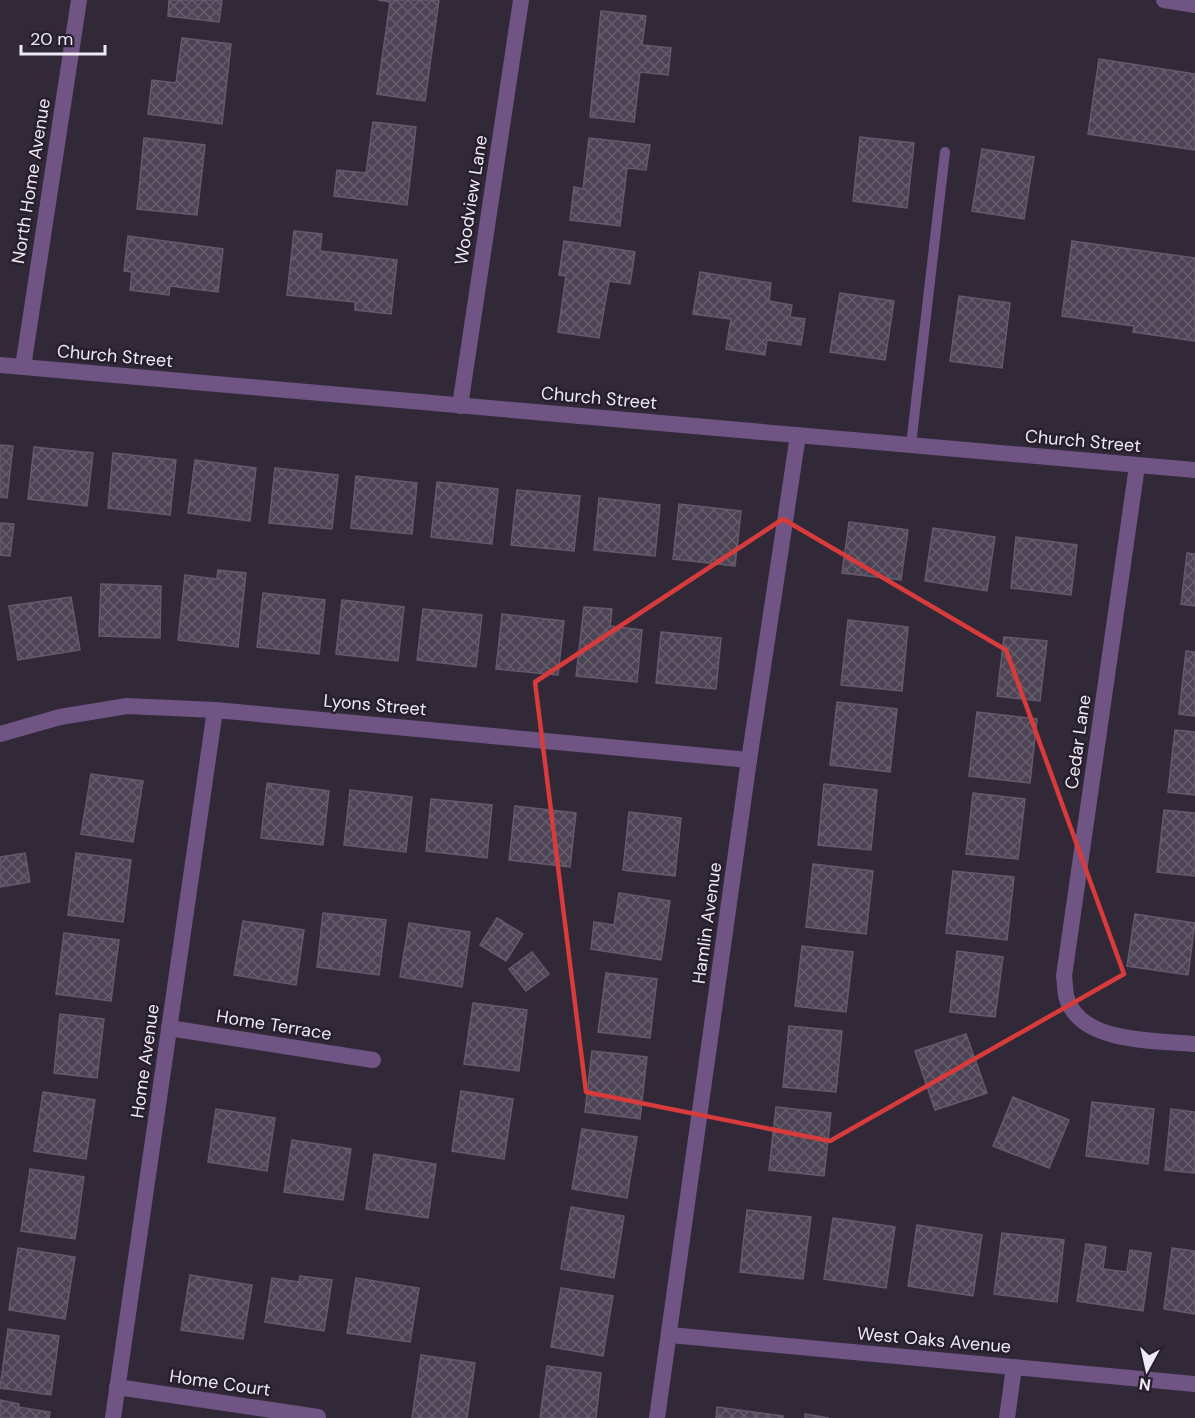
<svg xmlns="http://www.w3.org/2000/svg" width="1195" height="1418" font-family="'DM Sans',sans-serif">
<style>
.building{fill:url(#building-cross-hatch);stroke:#645a6c;stroke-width:1.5}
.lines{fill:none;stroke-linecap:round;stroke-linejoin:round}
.service{stroke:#705584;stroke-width:10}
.minor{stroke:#705584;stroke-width:16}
.marked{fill:none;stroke:#d83b3c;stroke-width:4.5;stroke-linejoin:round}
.labels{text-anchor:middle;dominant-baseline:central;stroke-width:5;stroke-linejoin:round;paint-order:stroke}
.street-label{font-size:18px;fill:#eee9f3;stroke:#271f2e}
</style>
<defs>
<pattern id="building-cross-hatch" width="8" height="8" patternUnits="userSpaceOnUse" patternTransform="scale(1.5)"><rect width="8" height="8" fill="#4c4354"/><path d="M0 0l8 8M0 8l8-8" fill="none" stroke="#665e6d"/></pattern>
</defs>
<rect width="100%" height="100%" fill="#312938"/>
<!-- building -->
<g class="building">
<polygon points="169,0 222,0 219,22 168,16"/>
<polygon points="378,0 439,0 425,101 377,94 390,2"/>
<polygon points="601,11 646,16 642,45 671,48 668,75 640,72 634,122 590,117"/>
<polygon points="182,38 231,44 222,124 148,114 152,80 176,83"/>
<polygon points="1099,59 1195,74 1195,150 1088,134"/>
<polygon points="373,122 416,127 407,205 334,196 337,170 366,173"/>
<polygon points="860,137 914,143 907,208 853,201"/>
<polygon points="144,138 205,145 197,215 137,209"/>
<polygon points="589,138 650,145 646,170 627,168 620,226 570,220 574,187 583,189"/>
<polygon points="982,149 1034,157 1024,219 972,211"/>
<polygon points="294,231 322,234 320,251 397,260 391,314 355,310 355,302 287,295"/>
<polygon points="128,236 223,249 218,292 170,286 169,295 130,290 132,272 124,271"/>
<polygon points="564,241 635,252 630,284 609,281 599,338 558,332 566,276 559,275"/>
<polygon points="1072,241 1195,258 1195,341 1133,332 1134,326 1062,316"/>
<polygon points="700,272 771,283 769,301 792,305 790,317 805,319 801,345 767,340 765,355 726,349 731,319 693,314"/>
<polygon points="840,293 894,301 885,360 830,352"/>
<polygon points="959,296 1010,303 1002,368 950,361"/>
<polygon points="0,445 13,446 7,498 0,497"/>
<polygon points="34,447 93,453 87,506 28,499"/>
<polygon points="113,453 176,460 170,515 108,508"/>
<polygon points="195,460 256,468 250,521 188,513"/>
<polygon points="275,468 338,475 332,529 269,523"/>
<polygon points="356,476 417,483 412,534 351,528"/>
<polygon points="437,482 498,489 492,544 431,537"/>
<polygon points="517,490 580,496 574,551 511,545"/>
<polygon points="599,498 660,505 655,556 594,550"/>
<polygon points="679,504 741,511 735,566 673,559"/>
<polygon points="849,522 908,530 901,580 842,573"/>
<polygon points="0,523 14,524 10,556 0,555"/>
<polygon points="933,528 995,537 987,591 925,581"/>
<polygon points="1016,537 1077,545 1071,595 1011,588"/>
<polygon points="1187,553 1195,554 1195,606 1181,604"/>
<polygon points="218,570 246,573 238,647 178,640 185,575 217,579"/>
<polygon points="101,584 161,586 160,638 99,636"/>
<polygon points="263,593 325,600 319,654 257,647"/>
<polygon points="71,597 80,650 18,660 9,606"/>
<polygon points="342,600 404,607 398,661 336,654"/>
<polygon points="584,607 612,609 610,626 642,630 637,682 576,676"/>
<polygon points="423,609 482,615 476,667 417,660"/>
<polygon points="502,614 564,621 558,675 496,669"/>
<polygon points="848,620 908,627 902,691 841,685"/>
<polygon points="661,632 721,638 716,689 656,683"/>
<polygon points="1004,637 1047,641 1040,701 997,696"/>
<polygon points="1186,651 1195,652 1195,716 1179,714"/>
<polygon points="837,702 897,709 890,772 830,765"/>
<polygon points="977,712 1037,719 1030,783 969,776"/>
<polygon points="1175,730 1195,732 1195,795 1168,792"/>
<polygon points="91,774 143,781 133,842 81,834"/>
<polygon points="267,783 329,791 323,845 261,838"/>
<polygon points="824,784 877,790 871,850 818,845"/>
<polygon points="350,790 412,797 406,852 344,845"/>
<polygon points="973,793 1025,799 1018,859 966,854"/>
<polygon points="431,799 492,805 487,858 426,851"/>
<polygon points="515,806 576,813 570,867 509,860"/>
<polygon points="1164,810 1195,813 1195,876 1157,872"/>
<polygon points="629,812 681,818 675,876 623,870"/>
<polygon points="25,853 30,882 0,887 0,857"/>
<polygon points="76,853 131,860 123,922 68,915"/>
<polygon points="813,864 873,871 866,934 806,927"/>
<polygon points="953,871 1014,877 1007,940 946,933"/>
<polygon points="619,893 670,901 661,960 591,949 594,922 614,925"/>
<polygon points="323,913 386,920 379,975 317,967"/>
<polygon points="1135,914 1195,923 1188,975 1127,966"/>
<polygon points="497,918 523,934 506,961 480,945"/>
<polygon points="243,921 304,930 296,985 234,975"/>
<polygon points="409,923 470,932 462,987 400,977"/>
<polygon points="64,933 119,940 111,1001 56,994"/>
<polygon points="802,946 853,952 846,1012 795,1006"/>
<polygon points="957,951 1003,957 995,1017 950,1012"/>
<polygon points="532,952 549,974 526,991 509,969"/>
<polygon points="606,973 657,979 650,1038 598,1032"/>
<polygon points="473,1003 527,1010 519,1071 464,1064"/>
<polygon points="60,1014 104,1019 97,1078 54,1073"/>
<polygon points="789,1026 842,1031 836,1092 783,1087"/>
<polygon points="966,1034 987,1093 935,1110 915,1051"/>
<polygon points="592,1051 647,1057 640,1119 585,1112"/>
<polygon points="461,1091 513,1099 504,1159 452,1151"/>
<polygon points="43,1092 95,1100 86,1159 34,1151"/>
<polygon points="1013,1097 1069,1120 1049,1168 993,1146"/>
<polygon points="1092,1102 1154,1109 1148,1164 1086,1156"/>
<polygon points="776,1107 831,1113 824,1176 769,1170"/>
<polygon points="216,1109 275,1118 267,1171 208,1162"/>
<polygon points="1171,1109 1195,1112 1195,1173 1165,1170"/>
<polygon points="582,1129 637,1137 627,1198 572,1189"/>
<polygon points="292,1140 351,1149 343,1200 284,1192"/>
<polygon points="374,1154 436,1164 428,1218 366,1209"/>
<polygon points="30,1169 84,1177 75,1239 21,1231"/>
<polygon points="571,1207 624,1216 614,1278 561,1269"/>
<polygon points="747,1210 811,1217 803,1279 740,1272"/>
<polygon points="833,1218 895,1227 886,1288 824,1279"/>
<polygon points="917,1225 982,1235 973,1296 908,1286"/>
<polygon points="1002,1233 1064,1240 1057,1302 994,1294"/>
<polygon points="1086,1244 1106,1247 1103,1269 1127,1272 1130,1250 1151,1253 1143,1311 1077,1301"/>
<polygon points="18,1248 75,1257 65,1319 9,1310"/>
<polygon points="1172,1248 1195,1251 1195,1314 1164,1309"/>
<polygon points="190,1275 252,1285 243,1339 181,1330"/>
<polygon points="300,1276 332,1280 324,1331 265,1322 272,1278 299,1282"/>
<polygon points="356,1278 419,1288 410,1342 347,1333"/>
<polygon points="561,1288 613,1296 603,1356 551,1347"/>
<polygon points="8,1329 59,1336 51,1395 0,1388"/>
<polygon points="421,1355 475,1363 467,1418 412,1418"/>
<polygon points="547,1366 601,1373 596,1418 540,1418"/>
<polygon points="0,1400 19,1404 18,1407 50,1412 49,1418 0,1418"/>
<polygon points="717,1407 783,1416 783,1418 716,1418"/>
<polygon points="805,1414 829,1418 805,1418"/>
</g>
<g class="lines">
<!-- service -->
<polyline class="service" points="911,445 945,152"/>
<!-- minor -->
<g class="minor">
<polyline points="1164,0 1195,5"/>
<polyline points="0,365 1195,470"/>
<polyline points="23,367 79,0"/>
<polyline points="460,406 521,0"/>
<path d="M1137 466 1064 976C1065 983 1065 993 1067 999 1082 1044 1156 1040 1195 1044"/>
<polyline points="0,734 60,717 127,706 215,710 749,760"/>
<polyline points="169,1028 373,1060"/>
<polyline points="670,1335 1195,1384"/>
<polyline points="117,1387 318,1417"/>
<polyline points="113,1418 215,710"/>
<polyline points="657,1418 749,760 798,435"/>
<polyline points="1007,1418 1014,1367"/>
</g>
</g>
<!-- marked area -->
<path class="marked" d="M783 519 1006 650 1124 974 830 1141 586 1092 535 682Z"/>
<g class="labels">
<!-- street labels -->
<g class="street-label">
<text transform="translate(31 181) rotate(-81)">North Home Avenue</text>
<text transform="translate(471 200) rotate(-81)">Woodview Lane</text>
<text transform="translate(115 356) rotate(5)">Church Street</text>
<text transform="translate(599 398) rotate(5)">Church Street</text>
<text transform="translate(1083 441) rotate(5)">Church Street</text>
<text transform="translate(375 705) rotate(5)">Lyons Street</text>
<text transform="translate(1078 742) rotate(-82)">Cedar Lane</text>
<text transform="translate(707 923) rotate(-82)">Hamlin Avenue</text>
<text transform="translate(274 1025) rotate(9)">Home Terrace</text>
<text transform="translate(145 1061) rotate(-82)">Home Avenue</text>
<text transform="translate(934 1340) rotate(5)">West Oaks Avenue</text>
<text transform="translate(220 1383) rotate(8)">Home Court</text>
</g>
</g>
<!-- north arrow -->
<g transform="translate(1147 1370) rotate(188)" stroke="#271f2e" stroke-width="4.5" paint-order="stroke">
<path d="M0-4.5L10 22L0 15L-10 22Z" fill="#eee9f3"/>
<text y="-9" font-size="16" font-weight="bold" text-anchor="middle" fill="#eee9f3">N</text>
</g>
<!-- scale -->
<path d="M21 45v9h84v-9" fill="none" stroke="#eee9f3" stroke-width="3"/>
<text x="30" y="45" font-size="18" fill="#eee9f3" stroke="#271f2e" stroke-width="4.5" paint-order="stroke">20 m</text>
</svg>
